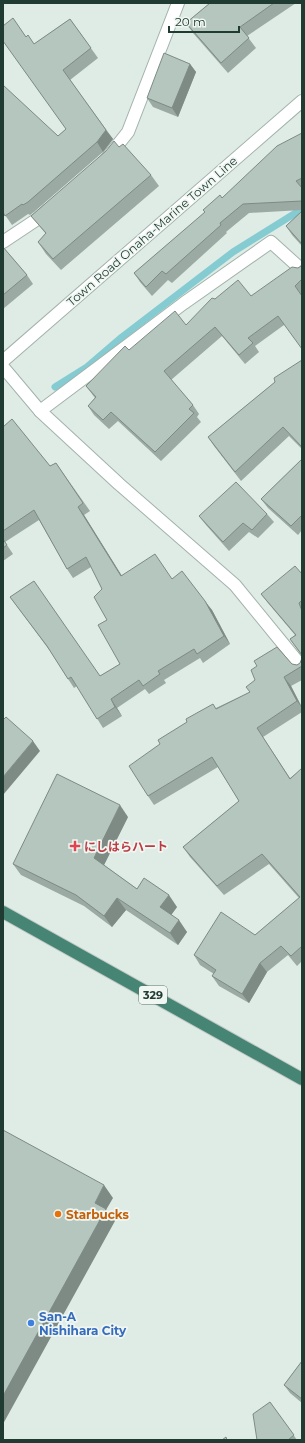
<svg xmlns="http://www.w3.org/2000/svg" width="305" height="1443" font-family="Montserrat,'Noto Sans JP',sans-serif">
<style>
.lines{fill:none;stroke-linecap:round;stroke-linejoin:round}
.stream{stroke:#85cbd2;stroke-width:7}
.minor-casing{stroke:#a2b3ac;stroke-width:14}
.tertiary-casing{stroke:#a2b3ac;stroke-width:14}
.trunk-casing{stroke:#c1c8c6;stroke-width:14}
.minor{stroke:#fff;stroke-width:12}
.tertiary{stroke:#fff;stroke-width:12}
.trunk{stroke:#468573;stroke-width:12}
.wall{fill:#9baaa3}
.shaded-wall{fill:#7e8b85}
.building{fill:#b4c6be;stroke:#7e8b85}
.health-dot{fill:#e0444e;stroke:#f0f7f3;stroke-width:1.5}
.food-dot{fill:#e8710a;stroke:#f0f7f3;stroke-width:1.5}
.shop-dot{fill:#3f7fe0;stroke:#f0f7f3;stroke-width:1.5}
.labels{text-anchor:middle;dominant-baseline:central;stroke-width:3.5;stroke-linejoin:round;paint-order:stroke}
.shield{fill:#f0f7f3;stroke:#5e736c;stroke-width:1}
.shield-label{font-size:11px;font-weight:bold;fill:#203b32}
.street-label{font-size:12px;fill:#203b32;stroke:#f0f7f3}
.health-label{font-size:12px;font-weight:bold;fill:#be3a42;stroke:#f0f7f3;text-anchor:start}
.food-label{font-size:12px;font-weight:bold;fill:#c56008;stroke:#f0f7f3;text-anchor:start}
.shop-label{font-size:12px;font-weight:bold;fill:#366cbe;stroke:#f0f7f3;text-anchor:start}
</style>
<rect width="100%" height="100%" fill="#dfebe5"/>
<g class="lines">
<!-- stream -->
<polyline class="stream" points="55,387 87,367 122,337 233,252 302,209"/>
<!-- minor casing -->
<g class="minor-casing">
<g id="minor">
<polyline points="108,157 128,132 178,3"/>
<polyline points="3,242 39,218 48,210"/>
<polyline points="3,367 40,411 119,484 235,585 302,667"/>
<polyline points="40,411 184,303 271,242 302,270"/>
</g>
</g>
<!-- tertiary casing -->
<g class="tertiary-casing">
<polyline id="tertiary" points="3,361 302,101"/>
</g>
<!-- trunk casing -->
<g class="trunk-casing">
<polyline id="trunk" points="3,912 302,1079"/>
</g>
<!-- minor -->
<use href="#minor" class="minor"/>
<!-- tertiary -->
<use href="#tertiary" class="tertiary"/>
<!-- trunk -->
<use href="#trunk" class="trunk"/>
</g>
<!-- wall -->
<g class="wall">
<polygon points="210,3 296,3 247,36 256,48 228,73 193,33 186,23"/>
<polygon points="70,19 98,58 70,80 113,139 103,152 34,212 30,215 28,214 12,225 3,212 58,136 66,129 26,37 34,44"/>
<polygon points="190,64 196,72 178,117 153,107 147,98"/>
<polygon points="302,133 302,210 249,213 226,232 227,233 172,283 168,280 152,296 140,282 134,273 222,198"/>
<polygon points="119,147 151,175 159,186 61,270 46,254 38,242 46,234 31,216"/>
<polygon points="302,211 302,246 292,235 286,226"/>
<polygon points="3,247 27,275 33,284 3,309"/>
<polygon points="302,263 302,294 284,325 255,346 259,352 245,364 222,336 171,380 193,405 199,414 197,417 201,422 161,461 118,421 109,429 94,415 88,406 95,398 86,386 129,350 186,325 215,299 251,296 301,266"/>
<polygon points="302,360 302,449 289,436 241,481 214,446 208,437"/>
<polygon points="3,427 50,466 56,463 90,511 84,515 121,575 172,579 212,610 230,644 203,663 200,658 164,680 166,683 149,694 145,689 117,708 122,716 103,728 77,686 74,688 50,651 10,597 100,676 120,664 107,620 102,589 91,567 73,578 67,569 39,520 5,542 13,554 3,561"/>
<polygon points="302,459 302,530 298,535 268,508 261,499"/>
<polygon points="267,514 274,522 258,538 249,532 229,551 206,525 199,516"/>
<polygon points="302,574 302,656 290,639 295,635 268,603 261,594"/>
<polygon points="302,658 302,680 291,686 302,707 302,712 263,737 290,778 302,769 302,961 297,966 288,955 267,972 249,1003 219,986 212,976 214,974 200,965 194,955 255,935 299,898 269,864 224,895 190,857 183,847 239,801 218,767 154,805 148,796 216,708 250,692 292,664 297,665 300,663"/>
<polygon points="128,817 104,865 137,889 177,907 171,915 187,932 178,945 126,910 112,927 84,906 21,875 13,864"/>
<polygon points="302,1361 302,1403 290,1393 284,1385"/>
<polygon points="270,1402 297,1440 257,1440"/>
</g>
<!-- shaded-wall -->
<g class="shaded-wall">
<polygon points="190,64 196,72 178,117 172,108"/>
<polygon points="106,130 113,139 103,152 97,142"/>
<polygon points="78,507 84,515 127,584 121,576"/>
<polygon points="205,601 212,610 230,644 224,636"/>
<polygon points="284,677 291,686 302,708 297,701"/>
<polygon points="111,699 117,708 122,716 115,707"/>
<polygon points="33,741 40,751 3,795 3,777"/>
<polygon points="120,805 128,817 102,869 94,858"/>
<polygon points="169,895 177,907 169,918 160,907"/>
<polygon points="117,898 126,910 112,927 104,916"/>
<polygon points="179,920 187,932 178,945 170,933"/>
<polygon points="260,963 267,972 249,1003 242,994"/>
<polygon points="104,1185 113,1198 106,1210 115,1221 3,1424 3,1396 95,1203"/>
</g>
<!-- building -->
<g class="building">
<polygon points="210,3 274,3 240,27 249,38 221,63 186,23"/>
<polygon points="13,18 26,37 28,35 34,44 70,19 91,48 63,70 106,130 97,142 28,202 23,205 22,204 5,216 3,212 3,85 58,136 66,129 3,41 3,26"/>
<polygon points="164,53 190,64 172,108 147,98"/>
<polygon points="302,133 302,178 296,181 302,188 302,201 243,204 220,223 221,225 166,274 162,271 146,287 134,273 205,212 203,210 220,195 222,198 277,146"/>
<polygon points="114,141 119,147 123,144 151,175 53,259 38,242 46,233 31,216 106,151"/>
<polygon points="302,211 302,244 286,226"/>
<polygon points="3,247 27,275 3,295"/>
<polygon points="302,263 302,279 295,286 302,296 302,349 278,316 248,338 253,343 239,355 215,327 164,371 193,405 189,409 194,413 155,452 111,412 103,420 88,406 96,397 86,386 125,346 129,350 175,311 186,325 212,298 215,299 238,280 251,296 292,267 298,268 301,266"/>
<polygon points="302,360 302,447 283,427 235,472 208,437 275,382 274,378"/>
<polygon points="12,419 50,466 56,463 83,503 78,507 121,576 155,554 172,579 182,571 205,601 224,636 197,654 194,649 158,671 160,674 143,686 139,680 111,699 115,707 97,719 71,677 68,679 47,646 10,597 34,581 100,676 120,664 98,625 107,620 94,597 102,589 86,557 67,569 34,510 3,531 3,427"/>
<polygon points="302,459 302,515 291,526 261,499"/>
<polygon points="236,482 267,514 252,530 243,523 223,542 199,516"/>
<polygon points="3,539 7,545 3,548"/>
<polygon points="295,566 302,574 302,600 299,603 302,611 302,655 290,639 296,635 261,594"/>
<polygon points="277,647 292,664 297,665 300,663 302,658 302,666 284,677 297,701 257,728 290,779 302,768 302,948 301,947 291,956 281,946 260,963 242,994 212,976 216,970 194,955 221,912 255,935 300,897 262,854 217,886 183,847 239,801 212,757 148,796 129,766 160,744 158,740 187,722 186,719 213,704 216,709 250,692 246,687 255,680 251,670 257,666 254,661"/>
<polygon points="6,717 33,741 3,777 3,720"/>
<polygon points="57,774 120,805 94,858 137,889 144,878 169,895 160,907 179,920 170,933 117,898 104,916 76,895 13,864"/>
<polygon points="3,1130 104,1185 95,1203 106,1209 3,1396"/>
<polygon points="302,1361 302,1399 284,1385"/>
<polygon points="270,1402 294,1435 288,1440 257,1440 253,1414"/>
<polygon points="226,1437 227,1440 222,1440"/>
</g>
<!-- markers -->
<path class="health-dot" d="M73 840h4v4h4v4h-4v4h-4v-4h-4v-4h4z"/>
<circle class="food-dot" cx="58" cy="1214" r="4"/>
<circle class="shop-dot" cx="31" cy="1323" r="4"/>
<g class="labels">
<!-- shield labels -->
<rect class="shield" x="139" y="986" width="28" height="18" rx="3"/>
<g class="shield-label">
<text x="153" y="995">329</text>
</g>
<!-- street labels -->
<g class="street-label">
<text transform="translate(152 231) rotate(-41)">Town Road Onaha-Marine Town Line</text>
</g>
<!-- health labels -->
<g class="health-label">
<text x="84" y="846">にしはらハート</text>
</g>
<!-- food labels -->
<g class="food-label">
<text x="66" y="1214">Starbucks</text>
</g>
<!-- shop labels -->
<g class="shop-label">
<text x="39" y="1316">San-A<tspan x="39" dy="14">Nishihara City</tspan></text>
</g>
</g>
<!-- border -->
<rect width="305" height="1443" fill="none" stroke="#203b32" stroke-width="8"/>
<!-- scale -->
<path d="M169 26v6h70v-6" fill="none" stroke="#203b32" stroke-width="2"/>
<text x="175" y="26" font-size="12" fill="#203b32" stroke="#f0f7f3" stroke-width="3" paint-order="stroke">20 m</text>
</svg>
